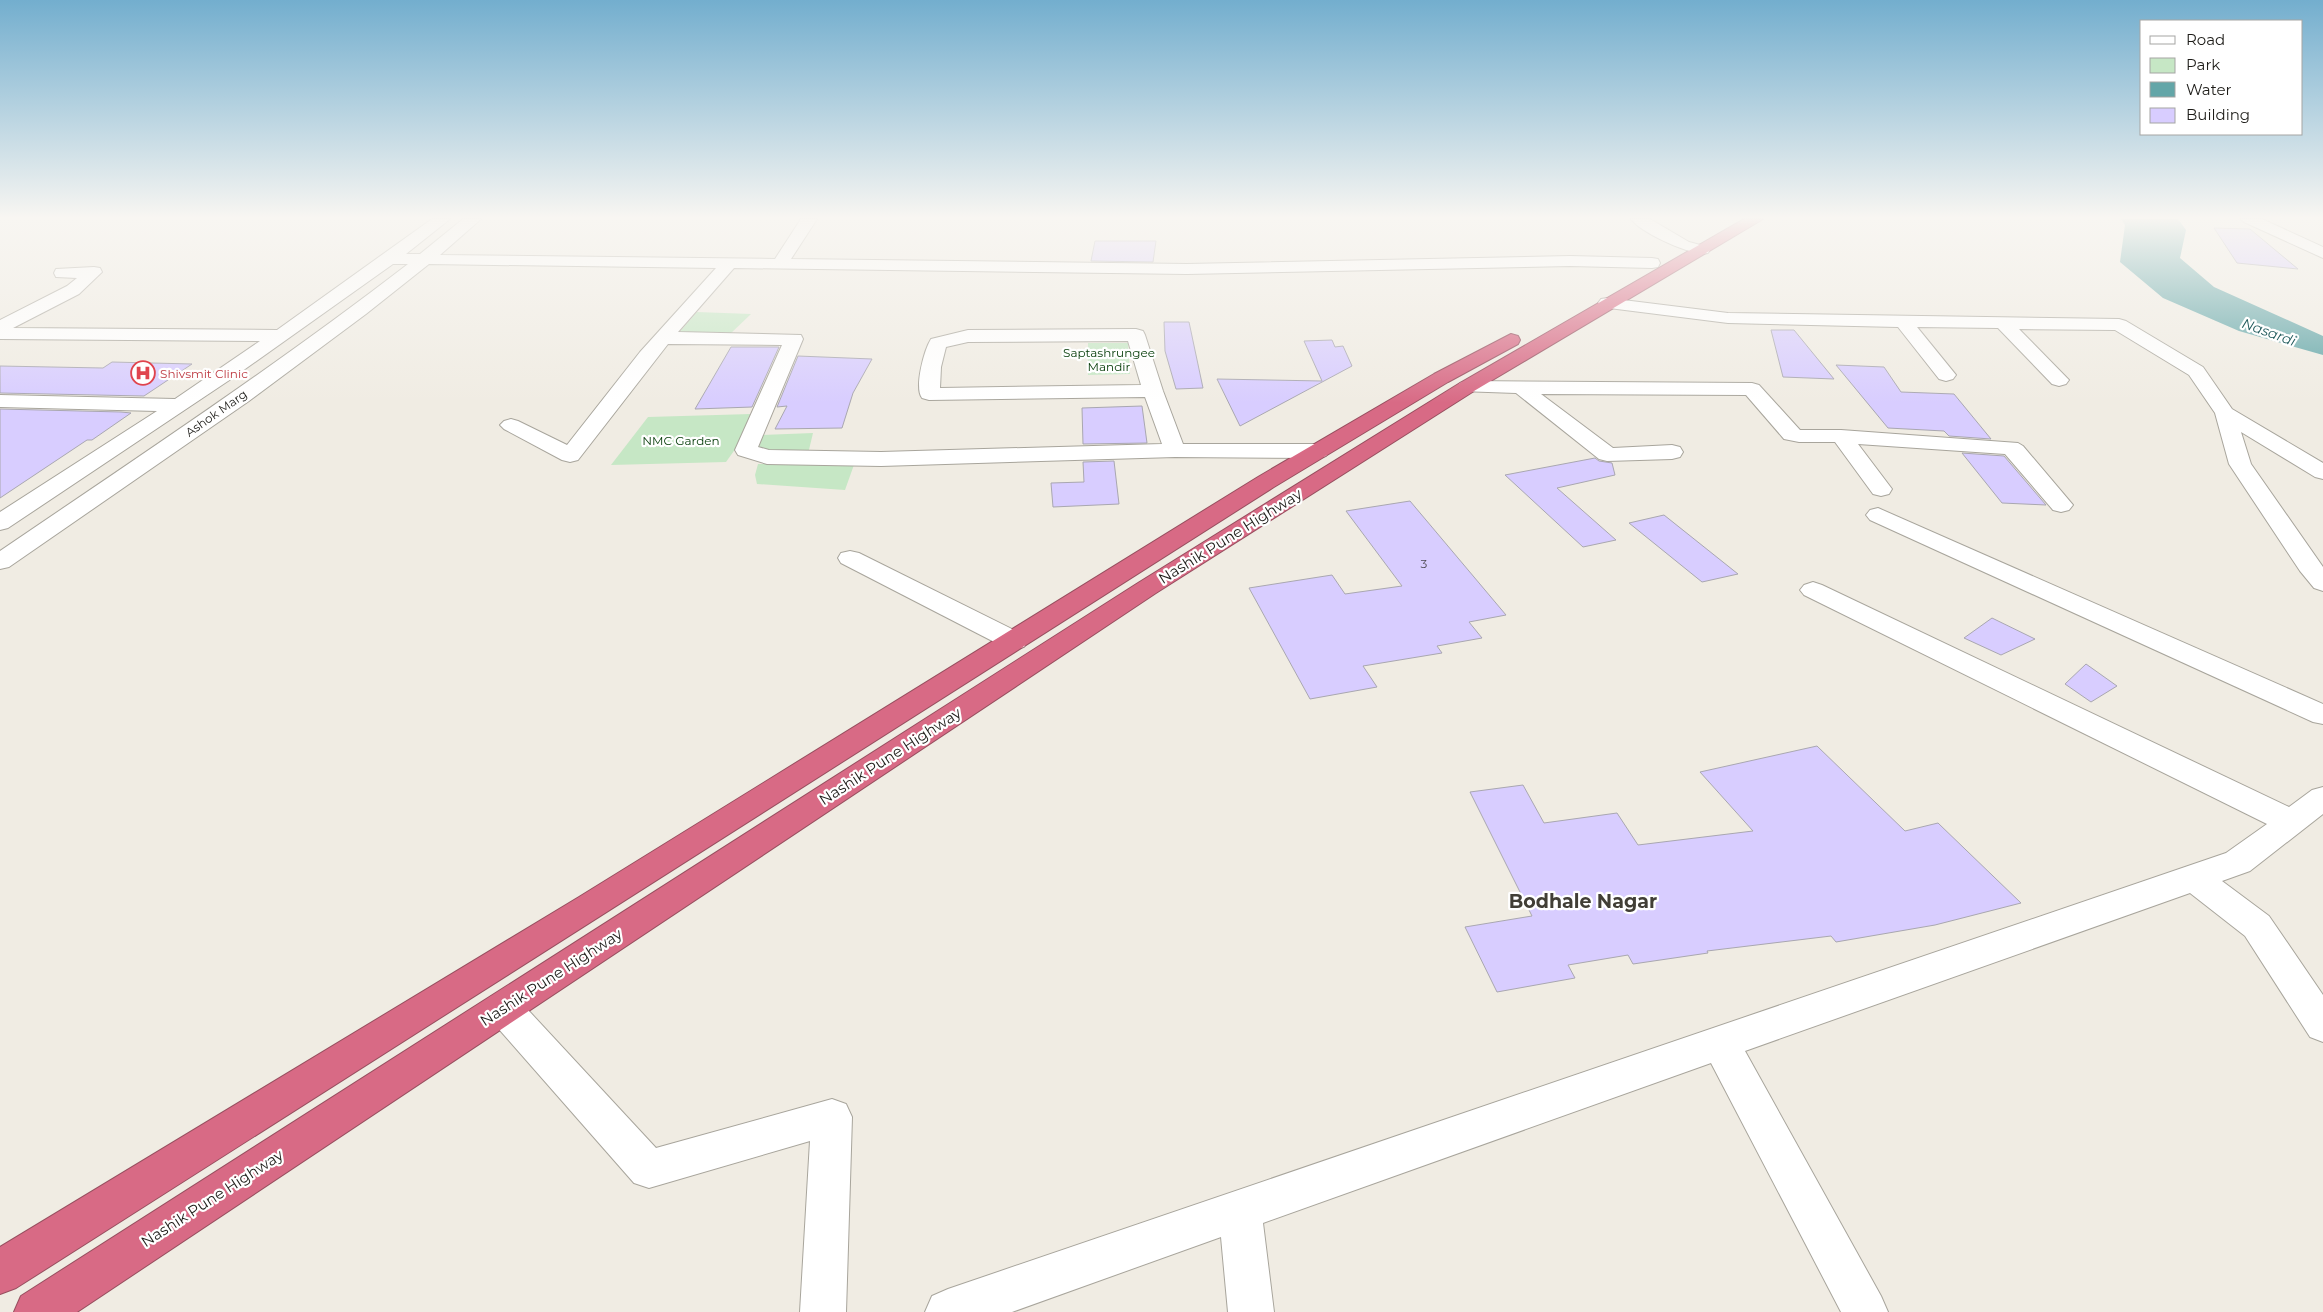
<svg xmlns="http://www.w3.org/2000/svg" width="2323" height="1312" font-family="Montserrat,sans-serif">
<style>
.green{fill:#c6e7c5}
.water{fill:#63a6a8}
.building{fill:#d8cdff;stroke:#a9a7b0}
.lines{fill:none;stroke-linecap:round;stroke-linejoin:round}
.minor-casing{stroke:#a8a59c;stroke-width:2}
.highway-casing{stroke:#974f5f;stroke-width:2}
.minor{fill:#fff;fill-rule:evenodd}
.highway{fill:#d86a85;fill-rule:evenodd}
.labels{text-anchor:middle;dominant-baseline:central;stroke-width:4.5;stroke-linejoin:round;paint-order:stroke}
.far-park-label{font-size:12px;fill:#003904;stroke:#fff}
.far-health-label{font-size:12px;fill:#be3a42;stroke:#fff;text-anchor:start}
.far-street-label{font-size:12px;fill:#1e1d19;stroke:#fff}
.number-label{font-size:12px;fill:#4c4952}
.far-water-label{font-size:14px;font-style:italic;fill:#1f595b;stroke:#fff}
.street-label{font-size:15px;fill:#1e1d19;stroke:#fff}
.near-neighbourhood-label{font-size:19px;font-weight:bold;fill:#413e36;stroke:#fff}
</style>
<rect width="100%" height="100%" fill="#f0ece3"/>
<!-- green -->
<g class="green">
<polygon points="697,312 751,314 729,335 676,336"/>
<polygon points="1088,343 1128,343 1130,374 1088,375"/>
<polygon points="751,414 736,448 726,462 611,465 648,417"/>
<polygon points="813,433 808,454 773,454 758,447 760,435"/>
<polygon points="855,462 845,490 757,484 755,475 758,464"/>
</g>
<!-- water -->
<polygon class="water" points="2121,219 2178,219 2186,230 2180,258 2214,287 2323,336 2323,355 2239,331 2163,298 2120,262 2125,225"/>
<!-- building -->
<g class="building">
<polygon points="2214,228 2250,229 2298,269 2237,263"/>
<polygon points="1095,241 1156,241 1153,262 1091,261"/>
<polygon points="1164,322 1189,322 1203,388 1176,389 1165,351"/>
<polygon points="1771,330 1794,330 1834,379 1783,377"/>
<polygon points="1332,340 1335,347 1343,346 1352,366 1240,426 1217,379 1322,381 1304,341"/>
<polygon points="731,347 779,347 752,407 695,409"/>
<polygon points="798,356 872,359 853,393 842,428 775,429 787,406 777,407"/>
<polygon points="112,362 192,364 144,396 0,393 0,366 103,368"/>
<polygon points="1836,365 1884,367 1901,392 1954,394 1991,439 1949,436 1944,431 1888,428"/>
<polygon points="1142,406 1147,443 1083,444 1082,408"/>
<polygon points="0,409 121,412 131,413 92,440 87,440 0,498"/>
<polygon points="1962,453 2004,456 2046,505 2002,503"/>
<polygon points="1595,458 1599,461 1612,463 1615,475 1557,488 1616,540 1583,547 1505,475"/>
<polygon points="1114,461 1119,504 1053,507 1051,483 1084,482 1083,462"/>
<polygon points="1410,501 1506,615 1469,622 1482,638 1437,646 1442,653 1363,666 1377,687 1310,699 1249,588 1332,575 1345,594 1402,586 1346,511"/>
<polygon points="1664,515 1738,574 1702,582 1629,523"/>
<polygon points="1992,618 2035,639 2001,655 1964,638"/>
<polygon points="2086,664 2117,686 2091,702 2065,684"/>
<polygon points="1817,746 1905,831 1938,823 2021,903 1935,925 1836,942 1831,936 1707,951 1708,953 1633,964 1628,955 1568,965 1575,978 1497,992 1465,927 1532,916 1470,792 1523,785 1544,823 1617,813 1638,845 1753,831 1700,772"/>
</g>
<g class="lines">
<!-- minor casing -->
<g class="minor-casing">
<g id="minor">
<path d="M432 219H450L406 254H420L463 219H481L440 255 775 259 801 219H817L791 259 1187 264 1570 256 1652 258 1658 259 1660 263 1658 267 1652 268 1570 266 1187 274 734 268 678 332 801 335 803 339 758 447 769 450 881 452 1162 444 1145 397 929 400 922 398C914 388 924 350 931 339L968 330 1136 329 1143 331 1145 335 1163 391 1183 444H1318L1326 446 1329 451 1326 456 1318 458 1175 457 881 466 767 464 738 455 735 450 782 345 668 344 578 460 570 462 562 460 504 429 500 425 504 421 511 419 518 421 567 445 640 352 716 268 429 264 366 314 249 401 9 567 0 569V551C138 457 276 366 408 264H393L231 379 8 528 0 530V512L157 411 0 407V395L175 399 260 341 0 339V320L67 286 77 278 56 277 54 273 56 269 94 267 100 268 102 272 79 294 13 328 277 330ZM1128 341 1141 385 940 388 941 367 946 347 968 342Z"/>
<path d="M1631 219H1650L1689 242 1708 247 1710 250 1708 253C1692 257 1640 232 1631 219Z"/>
<polygon points="2241,219 2262,219 2323,247 2323,258 2244,222"/>
<polygon points="1607,298 1728,313 2119,319 2126,321 2203,367 2232,409 2323,463 2323,479 2315,477 2241,432 2251,464 2323,567 2323,591 2314,588 2300,571 2229,464 2215,413 2189,375 2115,330 2019,329 2069,380 2066,384 2059,386 2052,384 1998,328 1917,327 1956,375 1953,379 1946,381 1939,379 1898,327 1728,323 1601,307 1598,303 1601,299"/>
<polygon points="1467,381 1752,383 1759,385 1800,430 1841,430 2018,443 2023,446 2073,505 2069,510 2061,512 2053,510 2005,454 1858,444 1892,489 1889,494 1881,496 1873,494 1835,442 1799,442 1784,439 1746,395 1541,394 1613,448 1672,445 1680,447 1683,452 1680,457 1672,459 1607,461 1599,459 1516,393 1460,391 1457,387 1460,383"/>
<polygon points="1878,508 2323,704 2323,724 2313,722 1870,520 1866,515 1870,510"/>
<polygon points="850,551 859,553 1024,635 1028,641 1024,647 1014,649 1004,647 841,563 838,558 841,553"/>
<polygon points="1813,582 1822,585 2289,807 2312,790 2323,787 2323,814 2250,871 2222,881 2269,916 2323,995 2323,1042 2310,1037 2245,936 2190,893 1745,1051 1881,1296 1888,1312 1841,1312 1711,1063 1263,1223 1274,1312 1228,1312 1221,1237 1012,1312 925,1312 932,1296 948,1289 2226,853 2267,824 1804,595 1800,590 1804,585"/>
<polygon points="503,993 516,997 656,1148 832,1099 846,1104 852,1117 846,1312 800,1312 810,1141 649,1188 634,1183 490,1019 484,1008 490,997"/>
</g>
</g>
<!-- highway casing -->
<g class="highway-casing">
<g id="highway">
<polygon points="1744,219 1763,219 1474,391 1156,593 77,1312 14,1312 21,1296 1138,583 1460,383"/>
<polygon points="1511,334 1518,336 1520,340 1518,344 1448,382 1274,487 16,1288 0,1294 0,1247 579,897 1258,477 1434,374"/>
</g>
</g>
<!-- minor -->
<use href="#minor" class="minor"/>
<!-- highway -->
<use href="#highway" class="highway"/>
</g>
<!-- sky -->
<linearGradient id="sky" x2="0" y2="1"><stop stop-color="#73aece"/><stop offset="0.54" stop-color="#f8f6f2"/><stop offset="1" stop-color="#f8f6f2" stop-opacity="0"/></linearGradient>
<rect width="2323" height="403" fill="url(#sky)"/>
<!-- icons -->
<defs>
<g id="hospital-ring" transform="scale(1.25)"><circle r="9.5" fill="#fff" stroke="#e0444e" stroke-width="1.5"/><path d="M-5-5h3v3.5h4V-5h3V5h-3V1.5h-4V5h-3Z" fill="#e0444e"/></g>
</defs>
<g fill-rule="evenodd">
<use href="#hospital-ring" x="143" y="373"/>
</g>
<g class="labels">
<!-- far-park labels -->
<g class="far-park-label">
<text x="1109" y="352">Saptashrungee<tspan x="1109" dy="14">Mandir</tspan></text>
<text x="681" y="440">NMC Garden</text>
</g>
<!-- far-health labels -->
<g class="far-health-label">
<text x="160" y="373">Shivsmit Clinic</text>
</g>
<!-- far-street labels -->
<g class="far-street-label">
<text transform="translate(216 413) rotate(-35)">Ashok Marg</text>
</g>
<!-- number labels -->
<g class="number-label">
<text x="1424" y="563">3</text>
</g>
<!-- far-water labels -->
<g class="far-water-label">
<text transform="translate(2269 332) rotate(20)">Nasardi</text>
</g>
<!-- street labels -->
<g class="street-label">
<text transform="translate(1230 536) rotate(-32)">Nashik Pune Highway</text>
<text transform="translate(890 756) rotate(-33)">Nashik Pune Highway</text>
<text transform="translate(551 977) rotate(-33)">Nashik Pune Highway</text>
<text transform="translate(212 1198) rotate(-33)">Nashik Pune Highway</text>
</g>
<!-- near-neighbourhood labels -->
<g class="near-neighbourhood-label">
<text x="1583" y="901">Bodhale Nagar</text>
</g>
</g>
<!-- legend -->
<rect x="2140" y="20" width="162" height="115" fill="#ffffff" stroke="#a5a5a3"/>
<rect x="2150" y="36" width="25" height="8" fill="#ffffff" stroke="#a5a5a3"/>
<text x="2186" y="45" font-size="15" fill="#1e1d19">Road</text>
<rect x="2150" y="58" width="25" height="15" fill="#c6e7c5" stroke="#a5a5a3"/>
<text x="2186" y="70" font-size="15" fill="#1e1d19">Park</text>
<rect x="2150" y="82" width="25" height="15" fill="#63a6a8" stroke="#a5a5a3"/>
<text x="2186" y="95" font-size="15" fill="#1e1d19">Water</text>
<rect x="2150" y="108" width="25" height="15" fill="#d8cdff" stroke="#a5a5a3"/>
<text x="2186" y="120" font-size="15" fill="#1e1d19">Building</text>
</svg>
